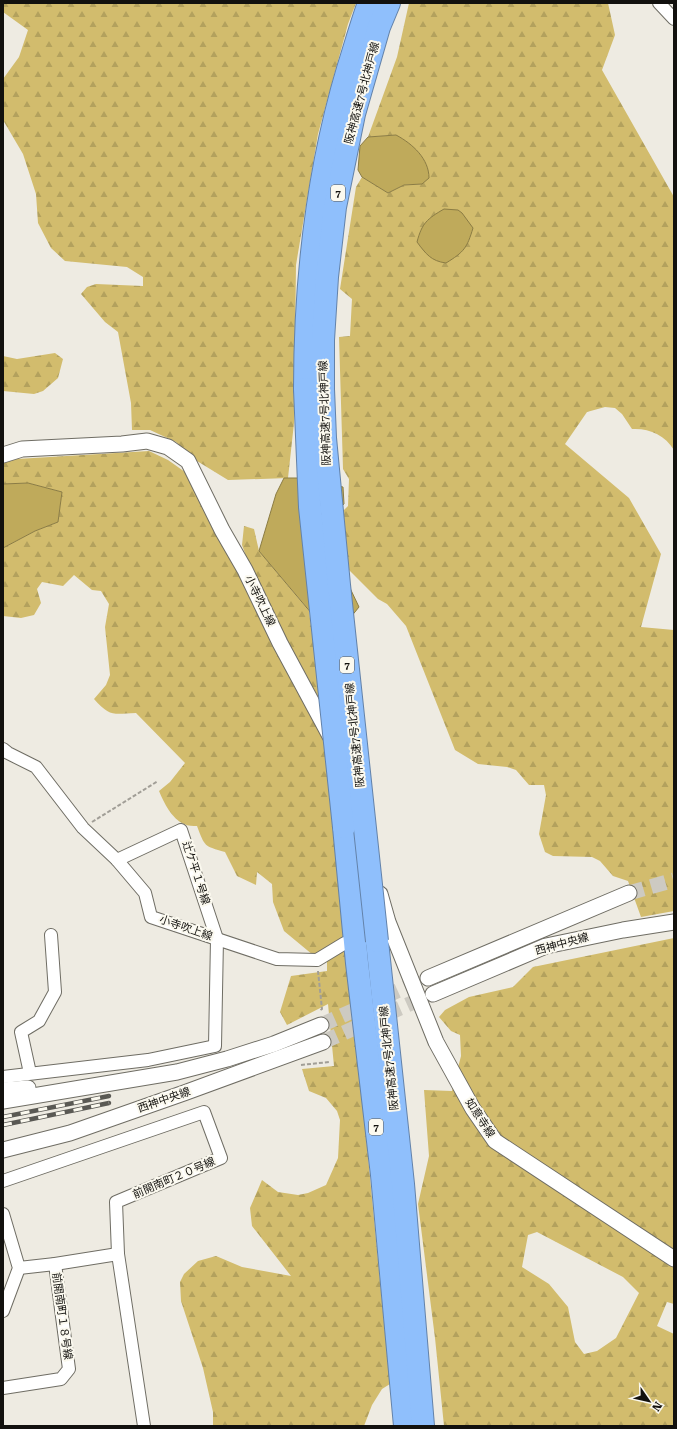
<svg xmlns="http://www.w3.org/2000/svg" width="677" height="1429" font-family="'Roboto Serif','Noto Sans JP',serif">
<style>
.forest{fill:url(#forest-firs);fill-rule:evenodd}
.water{fill:#bfaa5b;stroke:#8b7c44}
.lines{fill:none;stroke-linecap:round;stroke-linejoin:round}
.tertiary-tunnel{stroke:#cdcac2;stroke-width:15;stroke-dasharray:15 8;stroke-linecap:butt}
.minor-casing{stroke:#6f6d64;stroke-width:14}
.tertiary-casing{stroke:#6f6d64;stroke-width:17}
.motorway-casing{stroke:#6382a9;stroke-width:24}
.path{stroke:#a19e97;stroke-width:2;stroke-dasharray:4 2;stroke-linecap:butt}
.minor{stroke:#fff;stroke-width:12}
.tertiary{stroke:#fff;stroke-width:15}
.motorway{stroke:#8fbffc;stroke-width:22}
.rail-casing{stroke:#5a5954;stroke-width:4.5}
.rail{stroke:#fbf9ef;stroke-width:3;stroke-dasharray:9;stroke-linecap:butt}
.motorway-bridge-casing{stroke:#6382a9;stroke-width:24;stroke-linecap:butt}
.motorway-bridge{stroke:#8fbffc;stroke-width:22}
.labels{text-anchor:middle;dominant-baseline:central;stroke-width:4;stroke-linejoin:round;paint-order:stroke}
.shield{fill:#fbf9ef;stroke:#585752;stroke-width:1}
.shield-label{font-size:10px;font-weight:bold;fill:#12110e}
.street-label{font-size:11px;fill:#12110e;stroke:#fbf9ef}
</style>
<defs>
<pattern id="forest-firs" width="22" height="20" patternUnits="userSpaceOnUse"><rect width="22" height="20" fill="#d2bc6d"/><path d="M5 1l3.5 6h-7zM16 11l3.5 6h-7z" fill="#b3a15d"/></pattern>
</defs>
<rect width="100%" height="100%" fill="#eeebe2"/>
<!-- forest -->
<g class="forest">
<polygon points="3,3 356,3 348,24 318,134 296,265 294,423 288,478 228,480 197,461 176,442 150,430 132,430 131,403 118,332 105,322 81,294 87,287 96,284 143,286 143,277 127,267 65,261 51,248 38,223 36,194 23,154 3,120 3,79 19,57 28,30 3,12"/>
<path d="M409 3H608L615 35 602 70 674 197V450C665 435 649 428 632 429L622 414 615 408 605 407 587 412 565 444 629 498 661 554 641 627 674 630V911L641 917 628 881 613 876 600 861 592 857 553 856 545 852 539 834 546 795 544 785H529L516 770 507 767 478 764 455 750 406 626 387 604 378 599 348 569 342 512 348 506 349 479 343 469 339 337 350 336 352 299 340 289 356 187 362 177 388 193 404 185 422 184 396 135 368 137 397 57Z"/>
<polygon points="55,353 63,359 58,378 43,391 34,394 3,391 3,356 17,359"/>
<path d="M149 451 168 460 185 472 323 733 352 991 390 1384 382 1389 372 1405 364 1426H213V1412L203 1368 181 1301 180 1282 184 1274 198 1261 216 1256 242 1267 291 1276 252 1226 250 1208 262 1180 278 1192 298 1195 308 1193 326 1185 338 1158 340 1120 337 1111 326 1098 309 1091 302 1069 334 1066 328 1004 287 1025 280 1012 291 976 327 971V959L313 955 284 931 273 902 272 884 257 872 256 885 237 876 225 852C204 846 205 847 197 826 193 826 188 826 184 824 172 819 164 803 159 791L170 782 185 763 136 713C113 714 110 717 94 699L106 685 110 675 105 627 109 604 101 591 92 590 74 575 63 586 42 582 37 589 41 603 34 615 21 618 3 616V548L35 531 58 522 62 492 28 483 3 484V462L17 459Z"/>
<polygon points="244,526 254,529 259,551 309,611 321,702 255,581 242,545"/>
<path d="M674 938V1304L667 1302 657 1326 674 1334V1426H444L435 1338 418 1204 429 1156 424 1090 452 1091 461 1056 460 1035 451 1031 439 1017 445 1010 469 997 513 987 533 967ZM537 1232 623 1277 639 1293 616 1338 597 1351 584 1354 575 1342 568 1307 549 1284 522 1267 528 1235Z"/>
</g>
<!-- water -->
<g class="water">
<path d="M396 135C413 144 429 159 429 178L422 184 404 185 388 193 362 177 358 170 360 146 368 137Z"/>
<path d="M444 209 458 210 462 213 473 228C467 248 464 252 446 263 431 261 426 254 417 242 422 223 427 219 444 209Z"/>
<polygon points="284,478 297,478 343,487 344,504 332,515 339,565 359,607 333,639 259,551 276,494"/>
<polygon points="28,483 62,492 58,522 35,531 3,548 3,484"/>
</g>
<g class="lines">
<!-- tertiary-tunnel -->
<g class="tertiary-tunnel">
<polyline points="629,893 674,880"/>
<polyline points="321,1025 424,979"/>
<polyline points="323,1042 430,995"/>
</g>
<!-- minor casing -->
<g class="minor-casing">
<g id="minor">
<polyline points="659,3 674,19"/>
<polyline points="3,749 8,753 36,767 83,828 117,860 145,893 151,917 277,959 317,960 345,943"/>
<polyline points="30,1073 21,1032 39,1021 55,992 51,935"/>
<polyline points="3,1077 148,1060 215,1046 217,939 181,830 117,860"/>
<polyline points="3,1181 204,1112 221,1158 116,1202 118,1254 144,1426"/>
<polyline points="3,1214 19,1268 3,1311"/>
<polyline points="19,1268 55,1264 118,1254"/>
<polyline points="3,1388 61,1379 69,1369 55,1264"/>
</g>
</g>
<!-- tertiary casing -->
<g class="tertiary-casing">
<g id="tertiary">
<polyline points="3,455 22,449 122,444 147,441 168,447 188,461 222,530 245,570 280,643 330,736"/>
<polyline points="380,894 388,922 436,1042 473,1109 495,1141 674,1259"/>
<polyline points="428,978 629,893"/>
<polyline points="433,994 546,946 623,930 674,922"/>
<polyline points="3,1090 28,1088"/>
<polyline points="3,1101 177,1072 227,1059 274,1044 321,1025"/>
<polyline points="3,1150 70,1133 184,1093 323,1042"/>
</g>
</g>
<!-- motorway casing -->
<g class="motorway-casing">
<g id="motorway">
<path d="M305 389C305 281 317 173 348 69 355 47 361 25 369 3"/>
<polyline points="323,389 323,340 327,277 335,207 354,114 379,27 389,3"/>
<polyline points="344,827 357,963 382,1175 405,1426"/>
<polyline points="377,941 403,1184 423,1426"/>
</g>
</g>
<!-- path -->
<g class="path">
<polyline points="92,822 158,781"/>
<polyline points="318,971 322,1009 319,1011"/>
<polyline points="301,1065 329,1062"/>
</g>
<!-- minor -->
<use href="#minor" class="minor"/>
<!-- tertiary -->
<use href="#tertiary" class="tertiary"/>
<!-- motorway -->
<use href="#motorway" class="motorway"/>
<!-- rail casing -->
<g class="rail-casing">
<g id="rail">
<polyline points="3,1117 109,1096"/>
<polyline points="3,1125 109,1103"/>
</g>
</g>
<!-- rail -->
<use href="#rail" class="rail"/>
<!-- motorway-bridge casing -->
<g class="motorway-bridge-casing">
<g id="motorway-bridge">
<polyline points="305,389 310,507 344,827"/>
<polyline points="323,389 325,438 339,585 377,941"/>
</g>
</g>
<!-- motorway-bridge -->
<use href="#motorway-bridge" class="motorway-bridge"/>
</g>
<g class="labels">
<!-- shield labels -->
<g class="shield">
<rect x="331" y="185" width="14" height="16" rx="3"/>
<rect x="340" y="657" width="14" height="16" rx="3"/>
<rect x="369" y="1119" width="14" height="16" rx="3"/>
</g>
<g class="shield-label">
<text x="338" y="193">7</text>
<text x="347" y="665">7</text>
<text x="376" y="1127">7</text>
</g>
<!-- street labels -->
<g class="street-label">
<text transform="translate(362 93) rotate(-75)">阪神高速7号北神戸線</text>
<text transform="translate(325 413) rotate(-92)">阪神高速7号北神戸線</text>
<text transform="translate(260 601) rotate(64)">小寺吹上線</text>
<text transform="translate(355 735) rotate(-96)">阪神高速7号北神戸線</text>
<text transform="translate(196 873) rotate(72)">辻ケ平１号線</text>
<text transform="translate(186 928) rotate(19)">小寺吹上線</text>
<text transform="translate(562 944) rotate(-15)">西神中央線</text>
<text transform="translate(389 1058) rotate(-96)">阪神高速7号北神戸線</text>
<text transform="translate(164 1100) rotate(-19)">西神中央線</text>
<text transform="translate(480 1118) rotate(57)">如意寺線</text>
<text transform="translate(174 1178) rotate(-23)">前開南町２０号線</text>
<text transform="translate(62 1316) rotate(82)">前開南町１８号線</text>
</g>
</g>
<!-- border -->
<rect width="677" height="1429" fill="none" stroke="#12110e" stroke-width="8"/>
<!-- north arrow -->
<g transform="translate(649 1401) rotate(124)" stroke="#fbf9ef" stroke-width="3" paint-order="stroke">
<path d="M0-3L7 15L0 10L-7 15Z" fill="#12110e"/>
<text y="-6" font-size="11" font-weight="bold" text-anchor="middle" fill="#12110e">N</text>
</g>
</svg>
